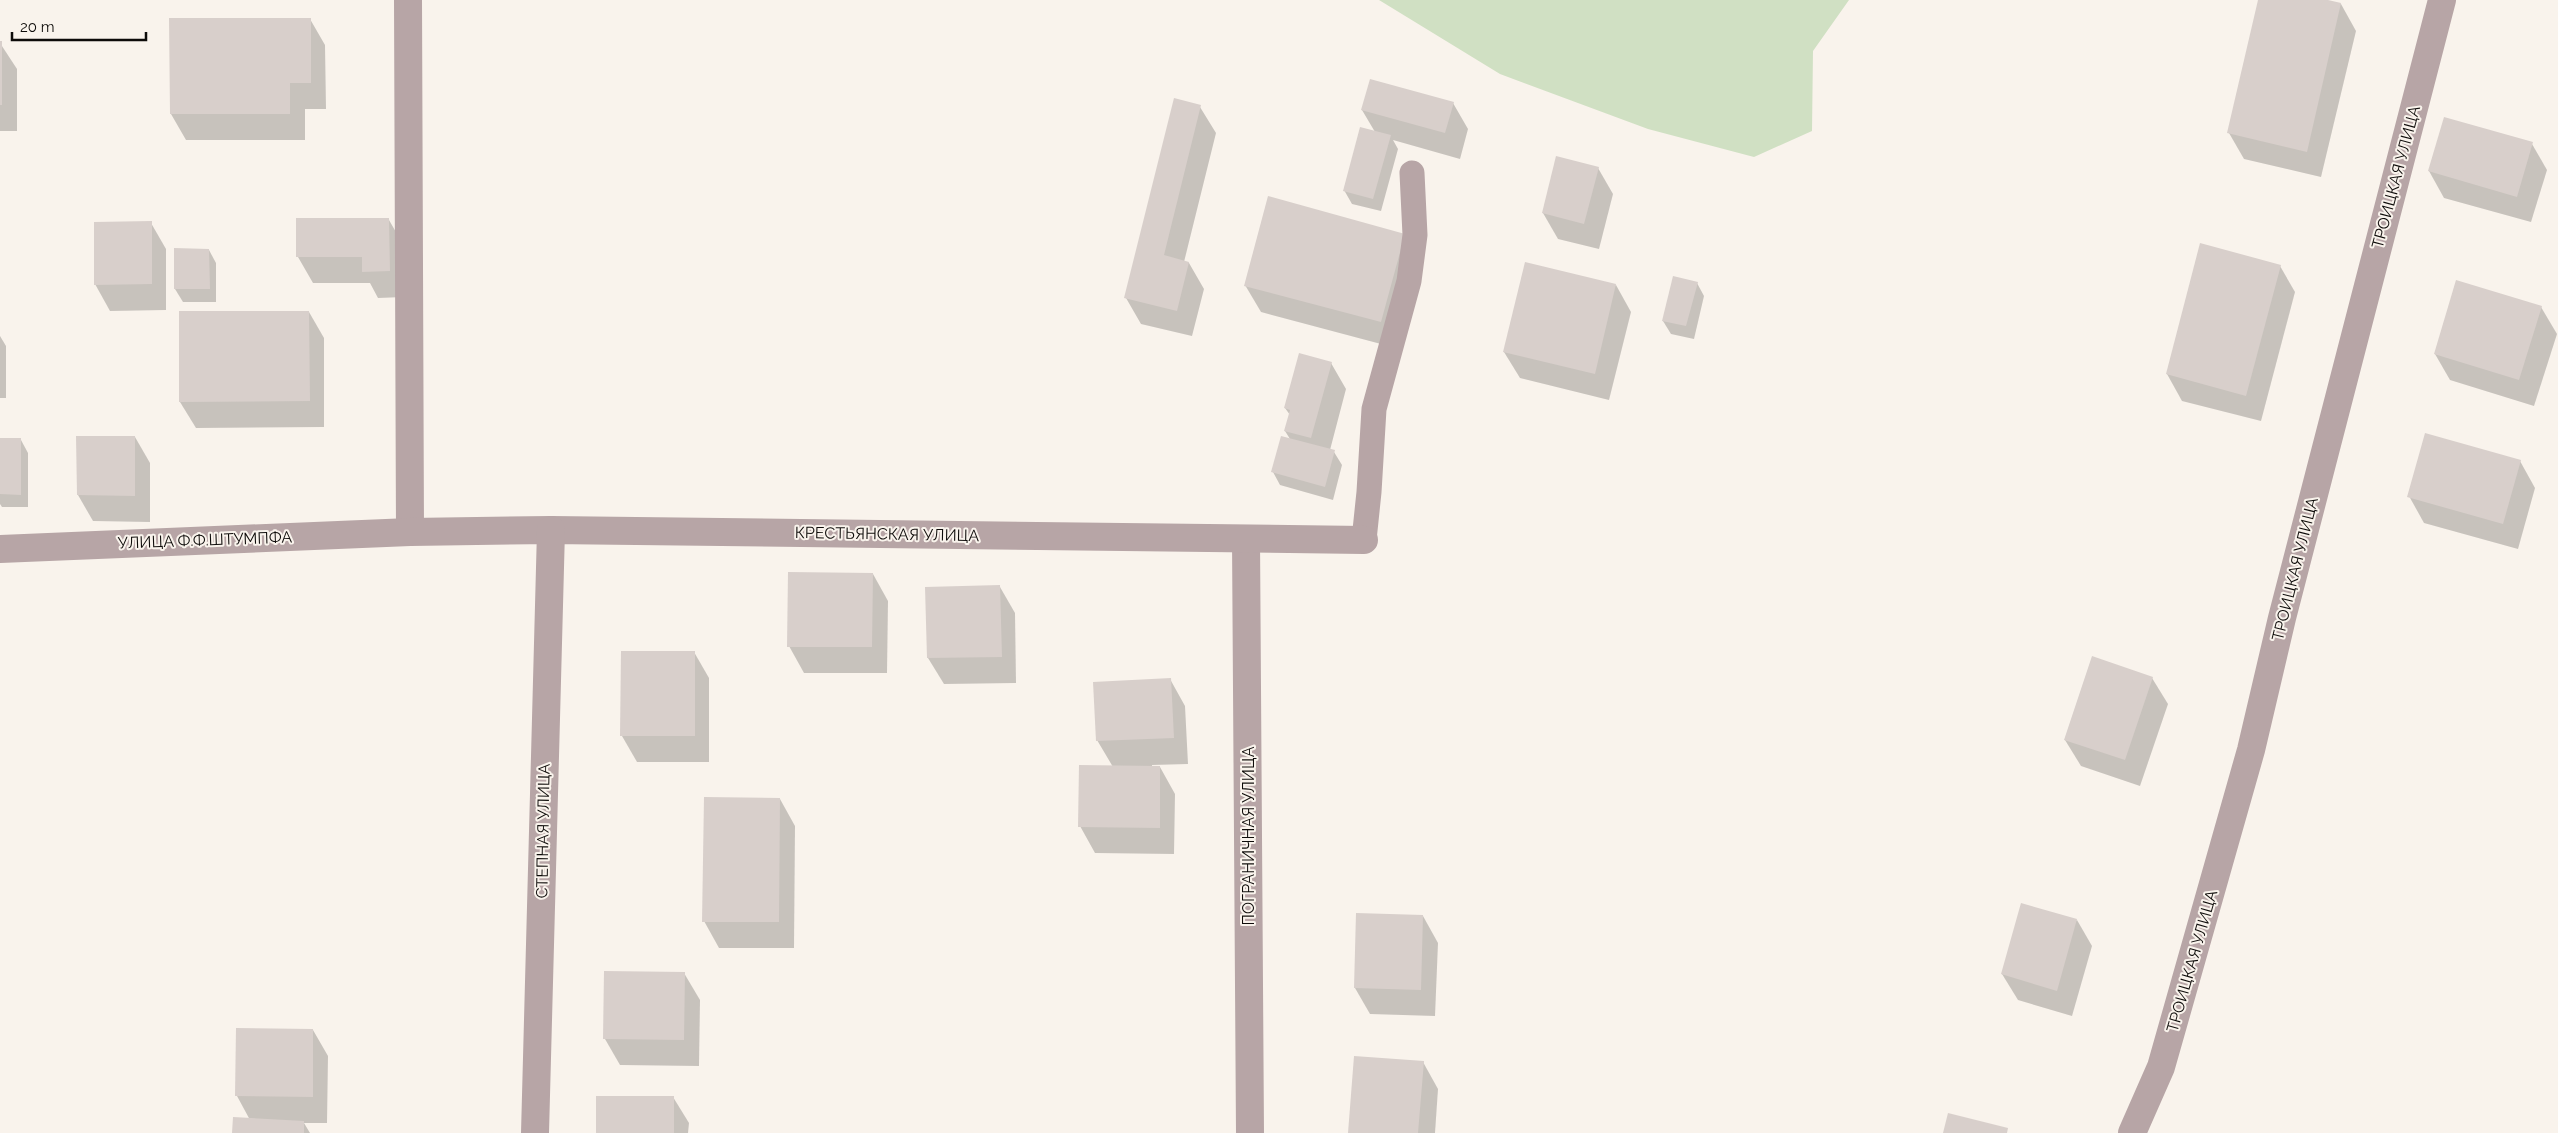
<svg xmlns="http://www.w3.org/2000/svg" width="2558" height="1133" font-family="Raleway,sans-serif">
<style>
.green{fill:#d0e0c3}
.shadow{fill:#0003}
.building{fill:#d8cfcb}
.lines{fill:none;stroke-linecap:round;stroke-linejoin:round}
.service{stroke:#b7a5a6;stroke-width:25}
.minor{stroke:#b7a5a6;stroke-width:28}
.labels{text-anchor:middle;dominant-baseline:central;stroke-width:4;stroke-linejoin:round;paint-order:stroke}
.street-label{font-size:16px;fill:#0d0b09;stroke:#f9f3ec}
</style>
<rect width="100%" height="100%" fill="#f9f3ec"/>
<!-- green -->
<polygon class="green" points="1379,0 1849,0 1813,51 1812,131 1754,157 1648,129 1500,74"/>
<!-- shadow -->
<g class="shadow">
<polygon points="2260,0 2322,0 2341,4 2356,31 2321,177 2244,159 2229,133"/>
<polygon points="310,19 325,45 326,109 305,109 305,140 186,140 171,114"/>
<polygon points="0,43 17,69 17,131 0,131"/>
<polygon points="1453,103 1468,129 1460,159 1393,140 1398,149 1381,211 1352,204 1344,190 1375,132 1362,110"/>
<polygon points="1200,107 1216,133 1184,262 1189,263 1204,289 1192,336 1141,324 1126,298"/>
<polygon points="2445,118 2532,144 2547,170 2531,222 2444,198 2429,171"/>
<polygon points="1598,168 1613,194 1599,249 1558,239 1543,213"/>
<polygon points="389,220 404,246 404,297 378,298 370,283 313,283 298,257"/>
<polygon points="151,223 166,249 166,310 110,311 95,284"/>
<polygon points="1404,235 1396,348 1261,312 1245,285"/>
<polygon points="2201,245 2280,266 2295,292 2261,421 2182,401 2167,374"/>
<polygon points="176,250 209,250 216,263 216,302 183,302 175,289"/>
<polygon points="1697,283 1704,296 1694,339 1671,334 1663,321"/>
<polygon points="1616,285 1631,312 1609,400 1520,378 1504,352"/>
<polygon points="2541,307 2557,334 2534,406 2450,380 2435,354"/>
<polygon points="309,312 324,338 324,427 196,428 180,402"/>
<polygon points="0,336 6,346 6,398 0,398"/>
<polygon points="1331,363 1346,389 1330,450 1334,452 1342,465 1333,500 1280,485 1273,472 1290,439 1285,431 1290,415 1285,408"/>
<polygon points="135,437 150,463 150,522 93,521 78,495"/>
<polygon points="0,440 21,440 28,453 28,507 2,507 0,504"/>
<polygon points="2520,461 2535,488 2518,549 2424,523 2409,496"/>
<polygon points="873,574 888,601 887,673 804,673 789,646"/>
<polygon points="1000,587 1015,613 1016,683 944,684 928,658 927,588"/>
<polygon points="694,652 709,678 709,762 637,762 622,736"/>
<polygon points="2152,678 2168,704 2140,786 2081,766 2065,740"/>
<polygon points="1170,679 1185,706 1188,764 1152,765 1152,767 1160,767 1175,794 1174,854 1095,853 1080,826 1113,767 1097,740"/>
<polygon points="780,799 795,826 794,948 719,948 704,921"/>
<polygon points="1423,916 1438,943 1435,1016 1370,1014 1355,988"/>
<polygon points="2077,920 2092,946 2072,1016 2018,1000 2002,974"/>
<polygon points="684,973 700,1000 699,1066 620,1065 605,1039"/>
<polygon points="313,1030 328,1056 327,1123 304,1123 310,1133 233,1133 250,1120 237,1096"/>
<polygon points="1423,1062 1438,1089 1435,1133 1349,1133"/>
<polygon points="673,1097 689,1123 688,1133 598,1133"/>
</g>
<!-- building -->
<g class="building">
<polygon points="2258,0 2328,0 2341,3 2307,152 2227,133"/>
<polygon points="169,18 311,18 311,83 290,83 290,114 170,114"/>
<rect x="0" y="41" width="2" height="64"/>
<polygon points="1370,79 1454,102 1445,133 1361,110"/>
<polygon points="1174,98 1201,105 1164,255 1189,262 1177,311 1124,298"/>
<polygon points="2444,117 2533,142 2517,197 2428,171"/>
<polygon points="1360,127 1391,135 1373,199 1343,191"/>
<polygon points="1556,156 1599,167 1584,224 1542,213"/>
<polygon points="1268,196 1405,234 1381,322 1244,286"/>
<polygon points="296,218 389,218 390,271 362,272 362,257 296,257"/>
<polygon points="152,221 152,284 94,285 94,222"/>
<polygon points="2200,243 2281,265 2246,396 2166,374"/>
<polygon points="174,248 209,249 210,289 174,289"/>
<polygon points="1525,262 1616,284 1595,374 1503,352"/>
<polygon points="1673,276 1698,282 1686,326 1662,321"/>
<polygon points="2456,280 2542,306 2519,380 2434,354"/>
<polygon points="179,311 309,311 310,401 179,402"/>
<polygon points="1299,353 1332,362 1311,438 1284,431 1290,410 1284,408"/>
<polygon points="2425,433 2521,460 2503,524 2407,497"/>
<polygon points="76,436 135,436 135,496 77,495"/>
<polygon points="1281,436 1335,450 1325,487 1271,472"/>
<polygon points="0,438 21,438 21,495 0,494"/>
<polygon points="788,572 873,573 872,647 787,647"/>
<polygon points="1000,585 1002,657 927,658 925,587"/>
<polygon points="621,651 695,651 695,736 620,736"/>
<polygon points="2092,656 2153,677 2125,760 2064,740"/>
<polygon points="1171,678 1174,738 1096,741 1093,682"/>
<polygon points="1079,765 1160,766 1160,828 1078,827"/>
<polygon points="704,797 780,798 779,922 702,922"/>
<polygon points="2021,903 2077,919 2057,991 2001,974"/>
<polygon points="1356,913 1423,915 1421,990 1354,988"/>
<polygon points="604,971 685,972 684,1040 603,1039"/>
<polygon points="236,1028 313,1029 313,1097 235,1096"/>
<polygon points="1354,1056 1424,1061 1418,1133 1348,1133"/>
<rect x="596" y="1096" width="78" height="37"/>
<polygon points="1948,1113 2008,1128 2007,1133 1943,1133"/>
<polygon points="233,1117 304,1121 304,1133 232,1133"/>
</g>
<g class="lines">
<!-- service -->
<polyline class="service" points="1364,540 1369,492 1374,409 1409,281 1415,235 1412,173"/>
<!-- minor -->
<g class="minor">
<polyline points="408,0 410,532"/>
<polyline points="1246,539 1250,1133"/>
<polyline points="0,549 410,532 551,530 1364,540"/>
<polyline points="535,1133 551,530"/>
<polyline points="2132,1133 2161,1067 2251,750 2282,618 2442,0"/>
</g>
</g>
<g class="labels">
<!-- street labels -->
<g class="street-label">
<text transform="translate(2396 177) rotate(-75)">ТРОИЦКАЯ УЛИЦА</text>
<text transform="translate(887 534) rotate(1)">КРЕСТЬЯНСКАЯ УЛИЦА</text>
<text transform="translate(205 540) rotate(-2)">УЛИЦА Ф.Ф.ШТУМПФА</text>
<text transform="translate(2295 569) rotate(-76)">ТРОИЦКАЯ УЛИЦА</text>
<text transform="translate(543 831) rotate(-89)">СТЕПНАЯ УЛИЦА</text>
<text transform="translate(1248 836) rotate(-90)">ПОГРАНИЧНАЯ УЛИЦА</text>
<text transform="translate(2192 961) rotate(-74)">ТРОИЦКАЯ УЛИЦА</text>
</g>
</g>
<!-- scale -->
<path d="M12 32v8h134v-8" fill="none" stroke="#0d0b09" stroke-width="2.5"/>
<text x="20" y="32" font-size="15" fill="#0d0b09" stroke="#f9f3ec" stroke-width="4" paint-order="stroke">20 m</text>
</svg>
